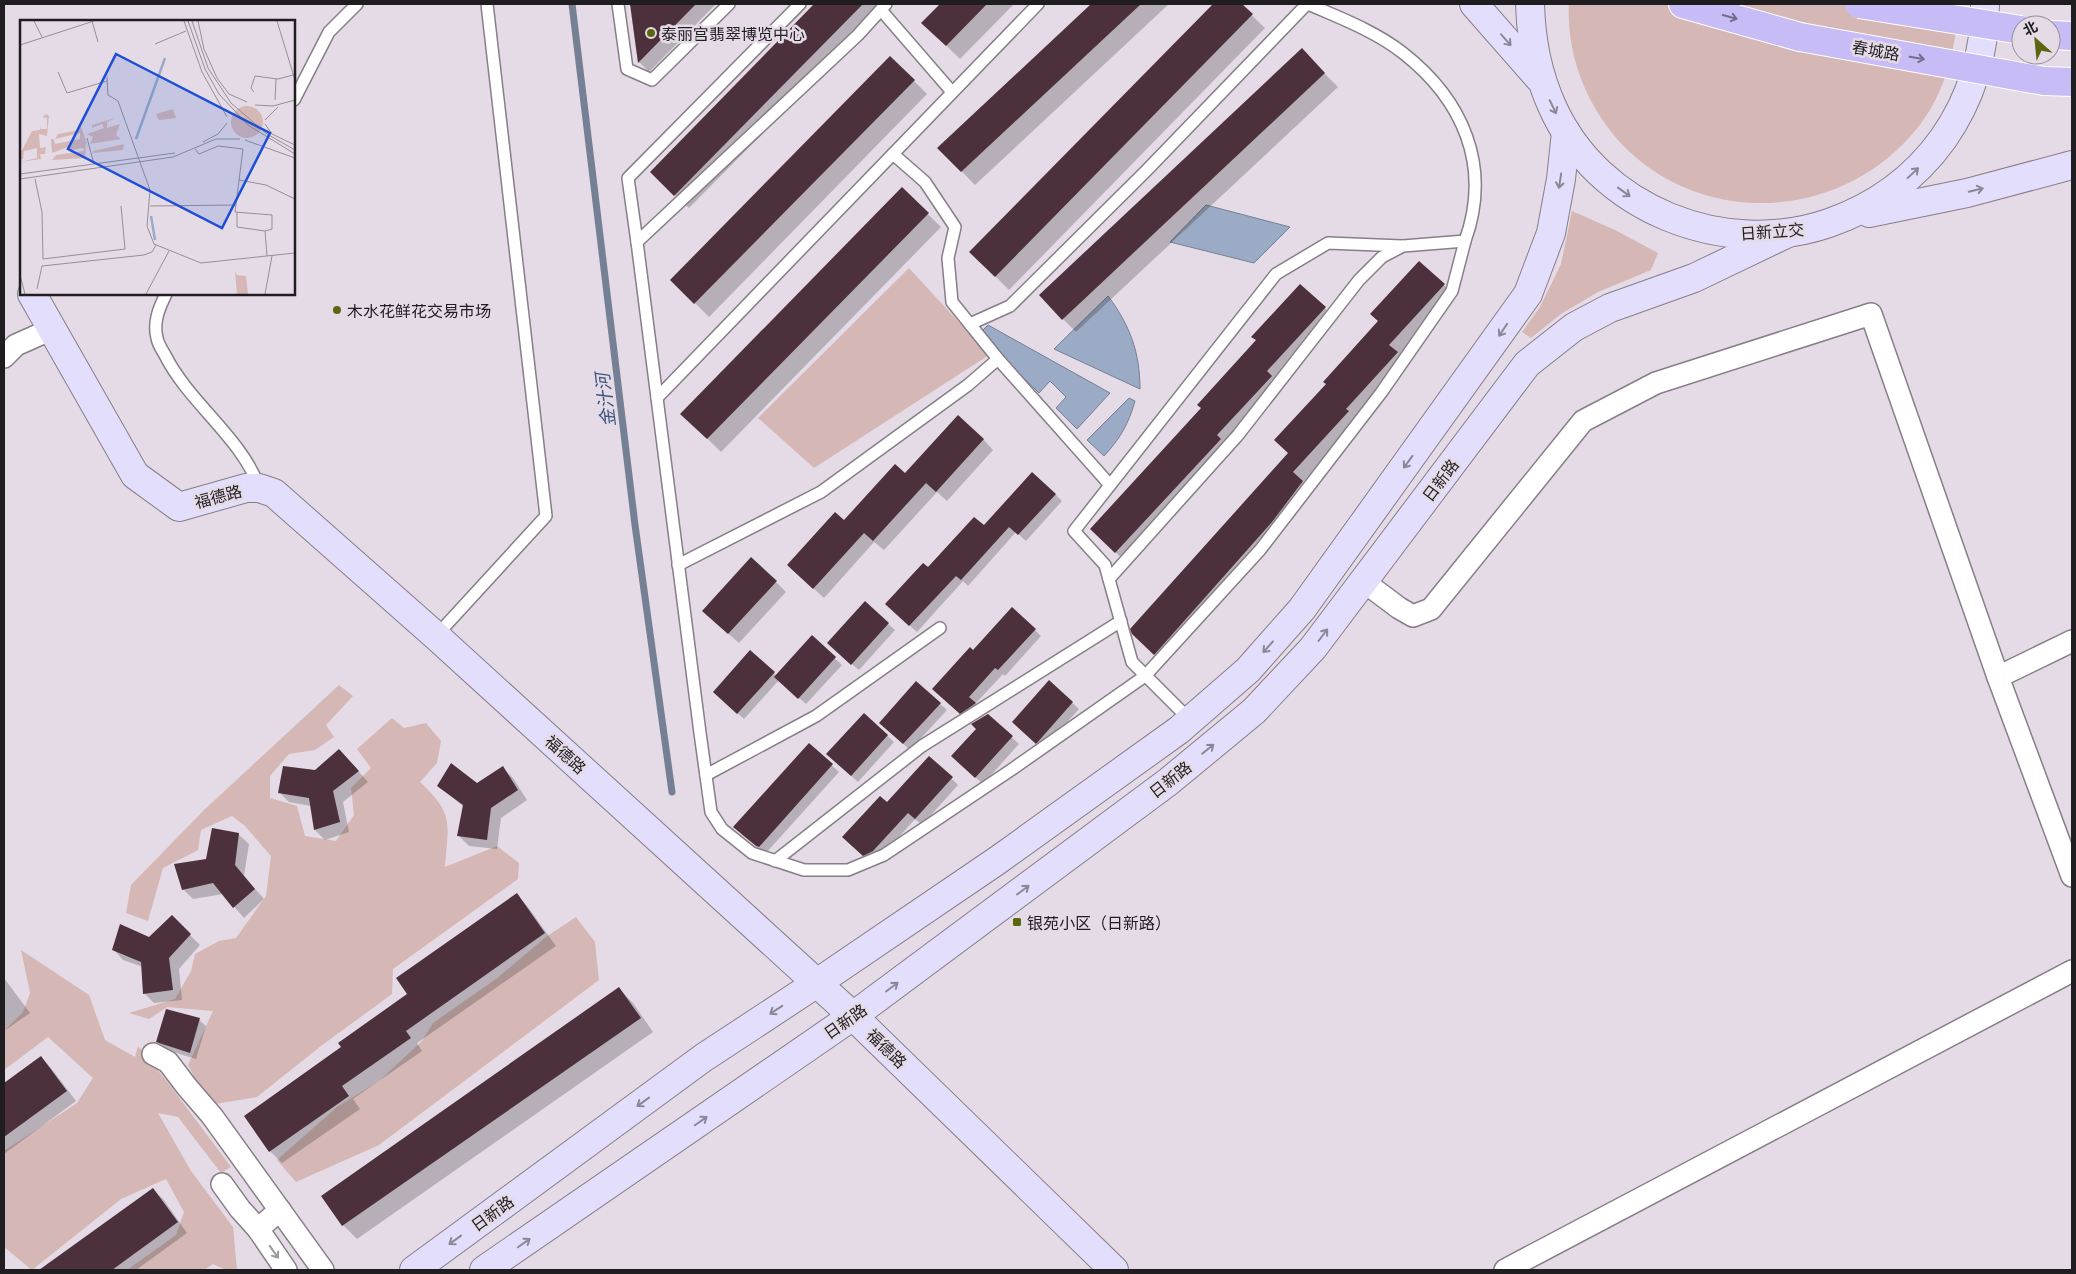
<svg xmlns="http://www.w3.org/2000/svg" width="2076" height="1274" font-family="'Exo 2','Noto Sans SC',sans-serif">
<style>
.green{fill:#d5b8b5}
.water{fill:#9babc6;stroke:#768094}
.shadow{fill:#0003}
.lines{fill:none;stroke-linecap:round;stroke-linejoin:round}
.stream{stroke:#768094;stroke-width:7}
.building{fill:#4c313c}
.lane-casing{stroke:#877e88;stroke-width:14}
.street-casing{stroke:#877e88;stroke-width:24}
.secondary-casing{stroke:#877e88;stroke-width:30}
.primary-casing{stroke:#fff;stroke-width:30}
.lane{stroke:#fff;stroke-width:11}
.street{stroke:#fff;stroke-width:21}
.secondary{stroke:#e3defb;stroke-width:28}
.primary{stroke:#c8bcf7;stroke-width:28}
.primary-bridge-casing{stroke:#fff;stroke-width:30;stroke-linecap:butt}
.primary-bridge{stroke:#c8bcf7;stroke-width:28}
.oneway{stroke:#746c8c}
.oneway2{stroke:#8b8799}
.oneway3{stroke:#9b999b}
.poi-dot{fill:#5a670e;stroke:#e4dbe6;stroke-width:2}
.labels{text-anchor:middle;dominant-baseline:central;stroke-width:5;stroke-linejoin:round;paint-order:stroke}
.poi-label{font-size:16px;fill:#201d21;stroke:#e4dbe6;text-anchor:start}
.street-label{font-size:16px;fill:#201d21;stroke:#e4dbe6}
.water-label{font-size:18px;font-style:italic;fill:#3c547d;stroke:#e4dbe6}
.inset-river{fill:none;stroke:#9babc6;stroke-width:2.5}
.inset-road{fill:none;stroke:#968f97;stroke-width:1}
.view{fill:#1d4ed8;fill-opacity:0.15;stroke:#1d4ed8;stroke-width:2.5}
.inset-edge{fill:none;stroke:#201d21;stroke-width:2.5}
</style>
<rect width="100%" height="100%" fill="#e4dbe6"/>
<!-- green -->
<g class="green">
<path d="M1569 4H1958V6C1956 49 1946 91 1919 126 1831 238 1656 227 1590 99 1575 70 1567 36 1569 4Z"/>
<polygon points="1572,211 1615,230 1658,253 1651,270 1598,292 1561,314 1531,338 1522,332 1540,307 1561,264"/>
<polygon points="909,268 989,355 814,468 758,418"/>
<path d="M339 685 353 696 326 725 334 737 315 750 289 754 270 776V798L297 806 305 836 336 841 354 815 351 788 371 768 357 749 392 718 404 728 426 723 441 741 437 763 420 782C455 815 448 823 445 867L497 846 519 863 518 879 393 969 392 994 321 1046 257 1097 209 1105 188 1065 213 1011 167 1007 149 1019 129 1013 175 999 191 971 195 954 219 941 236 938 266 896 271 856 245 826 232 816 201 830 198 850 163 868 148 921 126 913 131 885 203 811Z"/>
<polygon points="576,917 595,942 599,980 379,1145 296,1182 277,1160 337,1107 379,1081 422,1041 433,1023 496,979 546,937"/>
<polygon points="21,950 89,995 105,1040 135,1057 138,1046 169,1084 231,1167 221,1173 178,1117 158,1113 191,1171 233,1227 237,1270 226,1270 213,1264 204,1270 127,1270 176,1235 184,1212 166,1179 121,1199 32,1270 4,1247 4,1151 77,1103 93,1078 48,1037 4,1070 4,1031 23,1012 30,993"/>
</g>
<!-- water -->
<g class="water">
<polygon points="1206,205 1290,227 1254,263 1170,242"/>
<path d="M1108 296C1130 325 1140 353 1140 389L1054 349Z"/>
<polygon points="988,325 1110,393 1077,429 1056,408 1066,397 1050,381 1039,393 979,334"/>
<path d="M1129 398 1135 401C1129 423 1120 439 1104 456L1087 440Z"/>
</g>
<!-- shadow -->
<g class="shadow">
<polygon points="631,4 716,4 649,72 639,62"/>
<polygon points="816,4 890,4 689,208 651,172"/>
<polygon points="941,4 1014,4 960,59 923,23"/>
<polygon points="1092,4 1169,4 975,185 939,148"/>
<polygon points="1215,4 1240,4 1265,28 1009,290 971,252"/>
<polygon points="890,57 927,94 709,317 672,280"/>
<polygon points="1315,64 1338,87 1076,332 1063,319"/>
<polygon points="902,189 941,227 721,452 682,414"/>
<polygon points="1300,285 1335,318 1126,562 1101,539"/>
<polygon points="1444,285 1454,295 1399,356 1407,363 1358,422 1303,482 1313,492 1264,552 1165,664 1144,644 1289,453"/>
<polygon points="983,439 993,450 947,501 937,492 884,550 874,542 824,598 799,575 844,522 905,475"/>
<polygon points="1055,494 1062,501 1026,541 1016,532 968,586 963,581 917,632 893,611 928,569 984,527"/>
<polygon points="776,582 786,592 739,643 714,621"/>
<polygon points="888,624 895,630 859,670 835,650"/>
<polygon points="1035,630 1041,636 1005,676 1003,674 975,704 981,710 967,719 941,696 973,651"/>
<polygon points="812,637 842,665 806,704 779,680 744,719 721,698 751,652 777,676"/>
<polygon points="1049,682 1079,709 1043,749 1020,729"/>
<polygon points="940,704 947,710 910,750 887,729"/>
<polygon points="864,714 894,742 858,782 835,761"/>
<polygon points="987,715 1019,744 983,784 959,763"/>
<polygon points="809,744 839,772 766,853 741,834"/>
<polygon points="929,757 958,785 922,825 915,819 880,858 870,862 850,844"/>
<polygon points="349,761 368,782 343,802 349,832 325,840 315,830 311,806 289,802 279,792 315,771"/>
<polygon points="503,768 513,778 527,800 501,818 497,849 469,846 459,836 464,807 439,786 476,785"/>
<polygon points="238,834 249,844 244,876 264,899 244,918 223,894 193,899 183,889 207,860"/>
<polygon points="517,895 528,907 556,946 417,1043 422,1051 353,1099 360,1109 282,1163 270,1151 245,1116 343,1048 408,995"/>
<polygon points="172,917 200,945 179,969 182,1000 154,1003 144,993 143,967 123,960 113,949 150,939"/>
<polygon points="4,978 30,1013 4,1031"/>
<polygon points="619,989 633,1003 653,1032 357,1239 343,1225"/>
<polygon points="199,1020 206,1026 196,1059 164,1049 158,1042"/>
<polygon points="41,1057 51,1068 76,1101 4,1154 4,1085"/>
<polygon points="152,1189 163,1199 187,1233 136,1270 42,1270"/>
</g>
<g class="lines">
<!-- stream -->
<polyline class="stream" points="572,4 635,525 672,792"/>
</g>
<!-- building -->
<g class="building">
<polygon points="630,4 696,4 638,63"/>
<polygon points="814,4 863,4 674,196 650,172"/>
<polygon points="940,4 987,4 946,46 921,23"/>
<polygon points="1091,4 1141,4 961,172 937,148"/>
<polygon points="1213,4 1242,4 1253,14 995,277 969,252"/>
<polygon points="1302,48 1325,73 1062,320 1039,295"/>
<polygon points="890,56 915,80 694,304 670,280"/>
<polygon points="902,187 929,213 707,439 680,414"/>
<polygon points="1419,261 1445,284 1389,345 1398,352 1346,409 1349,411 1293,472 1303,481 1272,522 1154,655 1132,634 1130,629 1288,453 1274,440 1326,384 1323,382 1378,321 1370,314"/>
<polygon points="1300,284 1326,307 1267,371 1272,376 1217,435 1221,439 1115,553 1090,529 1201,408 1197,405 1256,340 1251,337"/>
<polygon points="958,415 984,439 936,492 926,483 873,541 864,533 813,589 787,565 835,512 844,520 895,464 905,473"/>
<polygon points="1032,472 1056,494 1018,535 1009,527 961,580 956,576 909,626 885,604 923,563 928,567 974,517 984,525"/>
<polygon points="751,557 777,581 728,634 702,611"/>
<polygon points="865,601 889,623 851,665 827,643"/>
<polygon points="1012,607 1036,629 998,670 995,668 969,697 976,703 960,714 932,689 970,647 973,650"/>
<polygon points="812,635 836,657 798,699 774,677"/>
<polygon points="750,650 775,672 737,714 713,692"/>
<polygon points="1049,680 1073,702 1036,744 1012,722"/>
<polygon points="916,681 941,703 903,744 879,723"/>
<polygon points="864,713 888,735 851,776 826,754"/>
<polygon points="988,714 1013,736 975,778 951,756 976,729 971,724"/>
<polygon points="809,743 833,764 759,847 756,846 733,827"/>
<polygon points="339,749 359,771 333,791 340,822 314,830 309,798 278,793 283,766 315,770"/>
<polygon points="929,756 953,777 915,819 908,813 873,851 863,856 842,837 880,796 887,802"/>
<polygon points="451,763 477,783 503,766 518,790 491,808 487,840 457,836 463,805 437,786"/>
<polygon points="212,828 239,833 235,865 255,889 233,908 213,883 182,890 174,864 206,859"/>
<polygon points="517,893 545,933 406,1031 411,1038 342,1086 349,1096 269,1152 244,1116 341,1047 338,1043 407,994 396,978"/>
<polygon points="172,915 191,934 169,958 173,990 143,994 141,962 112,950 120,924 149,937"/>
<polygon points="619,987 641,1018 342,1226 321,1196"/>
<polygon points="166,1009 200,1018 190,1053 156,1042"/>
<polygon points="41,1056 67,1091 4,1137 4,1083"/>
<polygon points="153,1188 178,1222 112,1270 39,1270"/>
</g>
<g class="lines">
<!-- lane casing -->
<g class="lane-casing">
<g id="lane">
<polyline points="618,4 627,69 652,80 729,4"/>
<polyline points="886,4 858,35 637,242 700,733 711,812 722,829 752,853 804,870 848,870 884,855 1011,770 1145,676 1260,550 1381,393 1452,291 1465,241"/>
<polyline points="881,10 952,92"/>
<polyline points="294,100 329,32 357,4"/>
<polyline points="893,154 925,182 955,227 948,258 952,302 998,359 1110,485"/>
<polyline points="637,242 628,178 800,4"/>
<path d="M166 294C159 308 153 322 157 338 158 344 162 350 165 355 189 403 241 437 259 487"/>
<polyline points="970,324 1010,306 1146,171 1307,4"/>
<polyline points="657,398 1038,4"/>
<polyline points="678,565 821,492 968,385 998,359"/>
<path d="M1109 579 1238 435 1359 280 1382 257 1403 246 1465 241C1492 166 1463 100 1403 53 1375 31 1340 18 1308 4"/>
<polyline points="436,636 546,516 487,4"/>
<polyline points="1190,720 1132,662 1105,565 1074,531 1276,274 1328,243 1402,246"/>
<polyline points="706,775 816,716 940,628"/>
<polyline points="775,861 922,746 1121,621"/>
</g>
</g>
<!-- street casing -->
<g class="street-casing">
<g id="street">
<polyline points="4,357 16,345 52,329"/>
<polyline points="1363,581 1399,608 1413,616 1431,609 1583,421 1656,383 1871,314 1998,677 2072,876"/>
<polyline points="1998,677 2072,641"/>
<polyline points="153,1054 168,1062 187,1087 212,1116 323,1270"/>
<polyline points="222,1184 240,1209 258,1229"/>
<polyline points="280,1210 258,1229 286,1270"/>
<polyline points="1505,1270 2072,971"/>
</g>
</g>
<!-- secondary casing -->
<g class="secondary-casing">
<g id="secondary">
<polyline points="1474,4 1539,78"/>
<path d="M1530 4C1531 40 1537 73 1552 106 1598 210 1725 259 1829 223 1875 207 1915 178 1943 139 1971 99 1985 52 1985 4"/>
<polyline points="1869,213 1967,193 2072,165"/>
<polyline points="32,294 135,475 179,507 246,488 259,488 274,493 436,636 853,1016 1114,1270"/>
<polyline points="414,1270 703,1058 817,983 998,860 1179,730 1248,670 1302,609 1528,294 1551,233 1561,179 1566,132"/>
<polyline points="484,1270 853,1016 1168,782 1254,711 1313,648 1527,364 1574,327 1610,308 1694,278 1788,233"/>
</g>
</g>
<!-- primary casing -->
<g class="primary-casing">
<g id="primary">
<polyline points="1683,4 1800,37"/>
<polyline points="2051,35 2072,36"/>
<polyline points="2044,81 2072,82"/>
</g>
</g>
<!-- lane -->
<use href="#lane" class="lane"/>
<!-- street -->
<use href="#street" class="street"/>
<!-- secondary -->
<use href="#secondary" class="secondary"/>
<!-- primary -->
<use href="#primary" class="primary"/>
<!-- primary-bridge casing -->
<g class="primary-bridge-casing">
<g id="primary-bridge">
<polyline points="1859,4 2021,30"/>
<polyline points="1800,37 2044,81"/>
</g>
</g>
<!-- primary-bridge -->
<use href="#primary-bridge" class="primary-bridge"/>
</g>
<!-- one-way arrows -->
<defs><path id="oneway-shaft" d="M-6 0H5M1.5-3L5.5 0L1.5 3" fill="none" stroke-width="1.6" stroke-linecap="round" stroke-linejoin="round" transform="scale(1.25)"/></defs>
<g class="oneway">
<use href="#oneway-shaft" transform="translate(1730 17) rotate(16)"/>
<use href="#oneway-shaft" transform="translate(1917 58) rotate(10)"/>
</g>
<g class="oneway2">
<use href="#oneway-shaft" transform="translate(1506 40) rotate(49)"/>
<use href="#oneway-shaft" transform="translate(1553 107) rotate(64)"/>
<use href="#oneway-shaft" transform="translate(1913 173) rotate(-43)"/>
<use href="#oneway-shaft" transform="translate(1560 181) rotate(99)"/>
<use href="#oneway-shaft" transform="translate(1976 190) rotate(-14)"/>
<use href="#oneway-shaft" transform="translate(1624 192) rotate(36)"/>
<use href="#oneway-shaft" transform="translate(1503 330) rotate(124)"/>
<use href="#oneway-shaft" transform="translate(1408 462) rotate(126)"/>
<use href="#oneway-shaft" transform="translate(1323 635) rotate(-53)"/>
<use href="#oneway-shaft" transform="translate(1268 647) rotate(132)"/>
<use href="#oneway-shaft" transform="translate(1208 749) rotate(-39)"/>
<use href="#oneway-shaft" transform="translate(1023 890) rotate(-37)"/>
<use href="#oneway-shaft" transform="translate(892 987) rotate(-37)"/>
<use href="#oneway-shaft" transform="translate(776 1010) rotate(147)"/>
<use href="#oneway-shaft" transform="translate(643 1102) rotate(144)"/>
<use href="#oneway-shaft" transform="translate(701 1121) rotate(-35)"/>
<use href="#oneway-shaft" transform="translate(455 1240) rotate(144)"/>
<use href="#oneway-shaft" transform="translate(524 1243) rotate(-35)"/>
</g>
<use class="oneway3" href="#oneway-shaft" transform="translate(274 1252) rotate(55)"/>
<!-- markers -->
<g class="poi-dot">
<circle cx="651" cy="33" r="5"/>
<circle cx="337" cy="310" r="5"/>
<rect x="1012" y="917" width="10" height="10" rx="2.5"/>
</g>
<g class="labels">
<!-- poi labels -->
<g class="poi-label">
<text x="661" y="33">泰丽宫翡翠博览中心</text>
<text x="347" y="310">木水花鲜花交易市场</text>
<text x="1027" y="922">银苑小区（日新路）</text>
</g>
<!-- street labels -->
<g class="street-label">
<text transform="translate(1876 50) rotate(10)">春城路</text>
<text transform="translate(1772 231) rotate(-4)">日新立交</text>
<text transform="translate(1440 480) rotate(-53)">日新路</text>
<text transform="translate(218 496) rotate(-15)">福德路</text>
<text transform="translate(566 754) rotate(42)">福德路</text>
<text transform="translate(1170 779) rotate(-38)">日新路</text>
<text transform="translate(845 1021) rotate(-35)">日新路</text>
<text transform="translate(887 1048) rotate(44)">福德路</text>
<text transform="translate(492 1213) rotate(-36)">日新路</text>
</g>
<!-- water labels -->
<g class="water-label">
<text transform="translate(605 400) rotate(-97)">金汁河</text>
</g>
</g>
<!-- overview -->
<g transform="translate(20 20)">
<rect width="275" height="275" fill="#e4dbe6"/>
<path d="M211 102a16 16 0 1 1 32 0a16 16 0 1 1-32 0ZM153 89 156 98 139 100 136 94ZM26 94 29 96 27 116 19 114 20 128 26 127 25 134H20L21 139 0 142 17 138V128L4 131 3 139 0 140V134L12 111 20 110 21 106V109H27V98L22 97ZM95 98 87 102V108L100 104 96 115 101 119 70 124 73 117 67 114 84 108 82 104 72 108V105ZM61 106 69 130 66 123 65 138 32 140 36 135 64 131 63 128 50 130 48 127 32 133 31 119H34L35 124 60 119V113L35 119 38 114 59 110ZM104 124 103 130 73 133V131ZM215 251 217 255 226 256 228 274H217Z" fill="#d5b8b5"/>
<path class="inset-river" d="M116 119 145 38M131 196 135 220"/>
<path class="inset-road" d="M14 1 22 17M72 1 78 22M164 1 182 52 207 97M168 1 185 49 199 74 228 105 275 134M172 1 188 48 211 83 247 114 275 130M178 1 184 29 197 58 209 74 227 82M257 1 275 60M135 24 166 11M0 25 74 1M38 52 47 73 87 61M87 57 88 75 98 81 130 170 127 206 134 224 181 243 275 233M234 72 231 68 235 56 258 59 273 55M255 80 256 59M235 85 253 86 275 80M245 100 258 87M245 104 252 114 275 125M67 118 74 144M225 120 275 138M183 122 198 114 207 103M175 129 179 134 198 126 223 129 215 192 252 195V209L245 211M0 154 155 133M0 159 153 137 196 119H220M15 159 22 192 23 239 105 229 101 186M219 160 246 165 275 179M130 186 216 185M217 192V207L245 211 247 236M0 255 5 274M17 269 22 246 124 235 132 232 136 225M126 274 149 231M245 274 252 236"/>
<path class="view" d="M96 34 250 113 202 208 48 129Z"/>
<rect width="275" height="275" class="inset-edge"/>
</g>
<!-- border -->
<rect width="2076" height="1274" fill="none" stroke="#201d21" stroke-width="10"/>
<!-- north arrow -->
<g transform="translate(2036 40) rotate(333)"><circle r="24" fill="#e4dbe6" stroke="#968f97"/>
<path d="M0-4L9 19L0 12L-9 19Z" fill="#5a670e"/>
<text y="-8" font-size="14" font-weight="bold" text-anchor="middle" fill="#201d21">北</text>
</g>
</svg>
